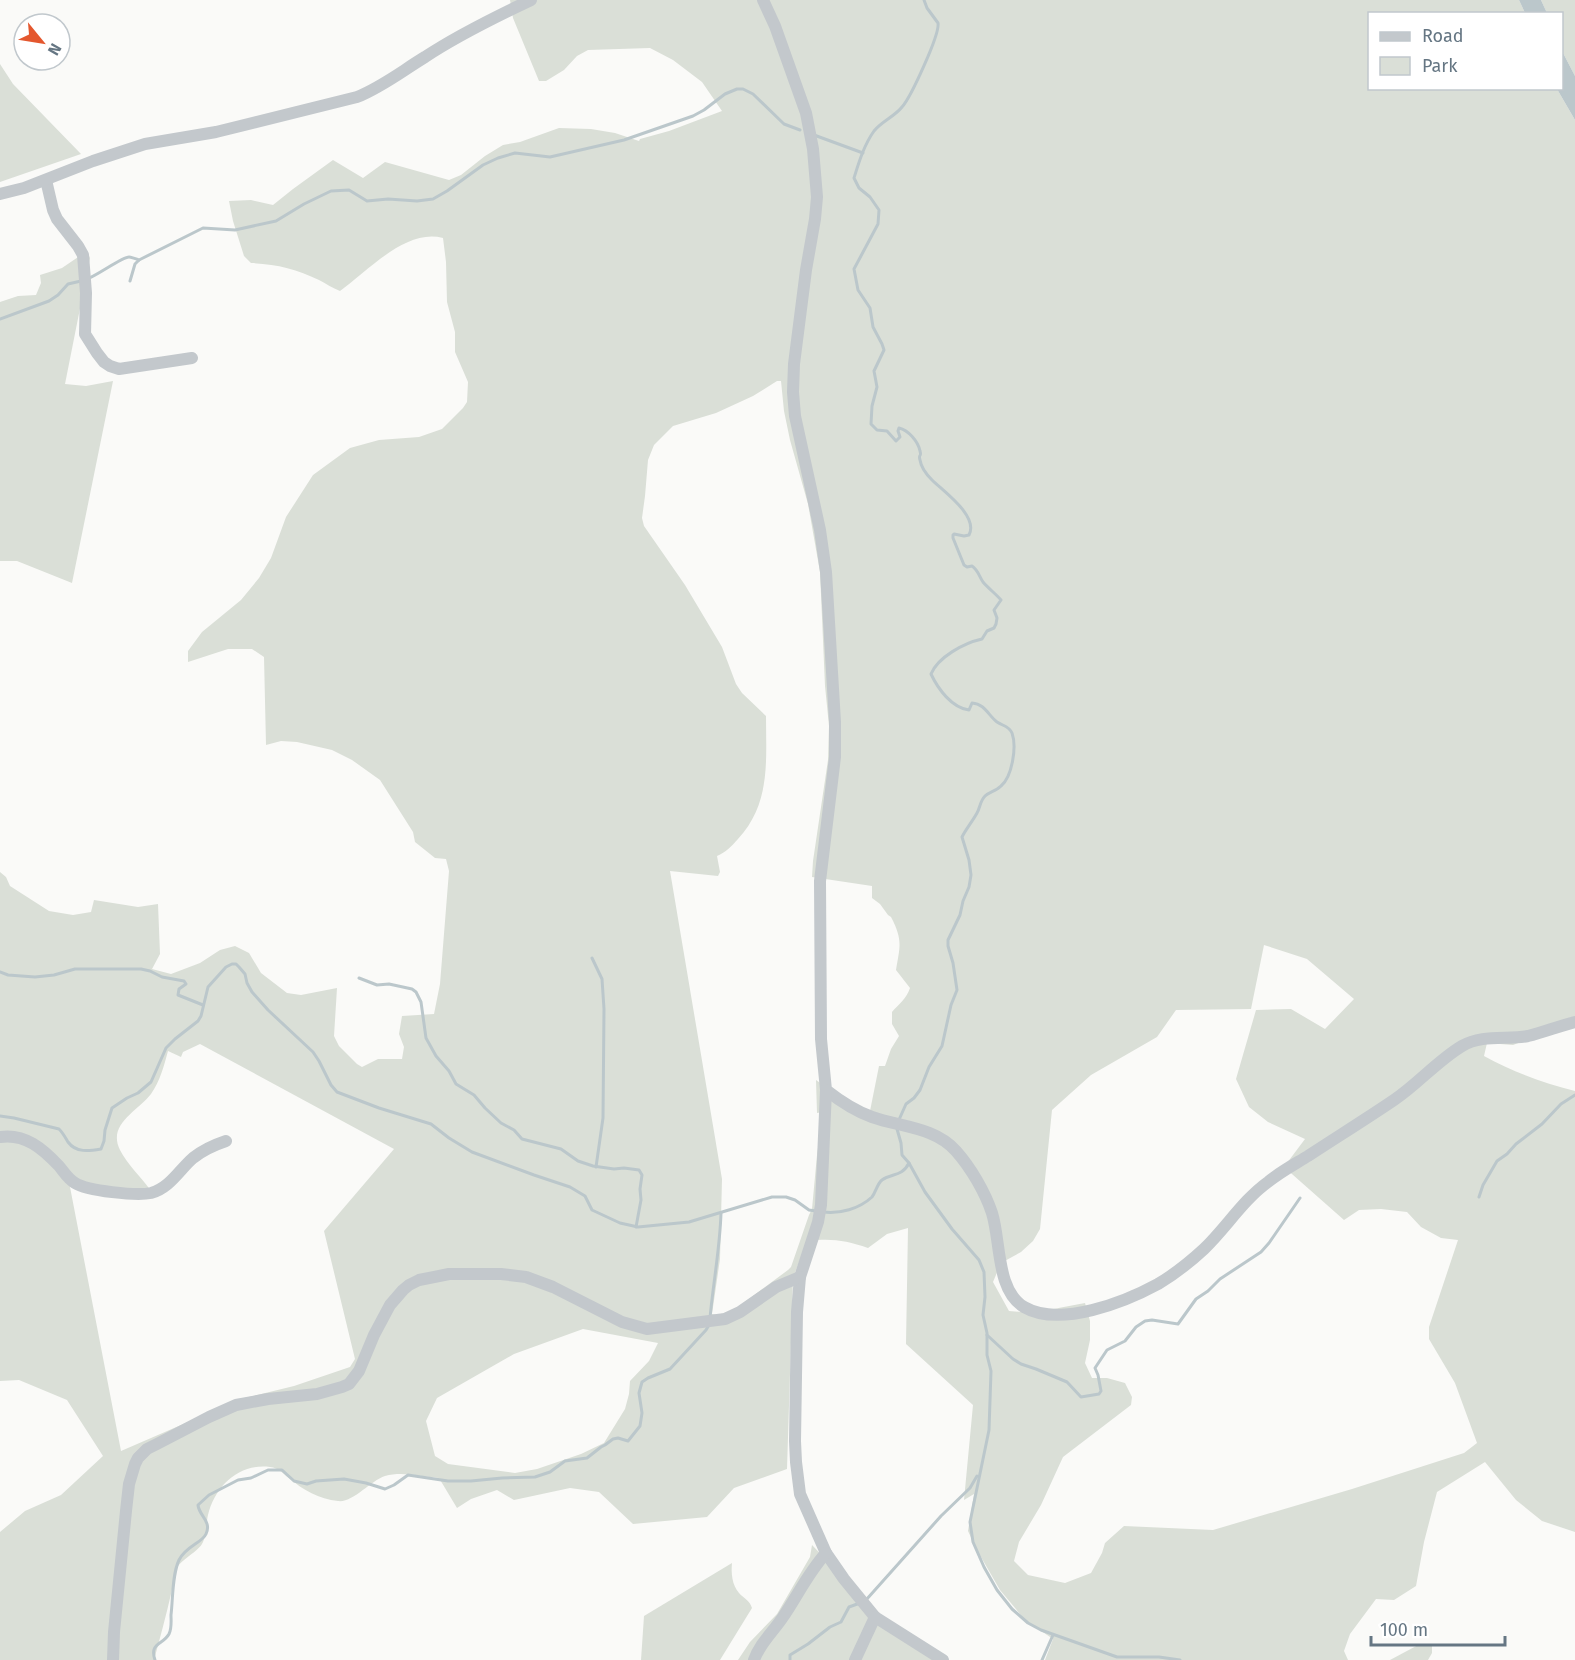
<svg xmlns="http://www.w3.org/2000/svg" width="1575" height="1660" font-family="'Fira Sans',sans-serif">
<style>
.green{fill:#dadfd7;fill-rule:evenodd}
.water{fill:#bbc7cb}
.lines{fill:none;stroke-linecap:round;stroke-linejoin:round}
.stream{stroke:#bbc7cb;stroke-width:3}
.minor{stroke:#c3c8cc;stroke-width:12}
</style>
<rect width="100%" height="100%" fill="#fafaf8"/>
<!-- green -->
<g class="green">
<path d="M510 0H1519L1525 13 1370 14V88L1557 89 1575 120V1024L1553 1030 1513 1045 1487 1043 1484 1056C1513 1072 1543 1083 1575 1091V1532L1542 1521 1516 1500 1485 1462 1437 1492 1424 1542 1416 1586 1394 1600 1376 1599 1350 1634 1344 1651 1348 1660H1045L1053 1639 1025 1620 1000 1590 977 1550 968 1531 974 1494 964 1500 973 1405 906 1344 908 1228 887 1234 868 1248C846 1240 830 1238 807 1241L793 1278 787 1469 734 1488 707 1517 633 1524 599 1492 570 1488 514 1500 497 1490 471 1499 457 1508 439 1478C422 1477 403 1471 385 1476 370 1481 353 1503 338 1501 319 1499 303 1490 289 1478 282 1473 279 1468 270 1467 239 1463 215 1486 208 1515 206 1523 207 1534 203 1542 199 1552 180 1559 175 1571 173 1578 173 1587 171 1594 166 1616 160 1638 154 1660H0V1532L25 1511 61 1495 103 1456 67 1400 19 1380 0 1381V872L6 877 10 886 49 911 73 915 91 912 94 900 138 907 158 904 160 954 152 969 171 974 200 963 220 950 235 946 249 953 261 973 287 993 301 995 337 988 334 1036 339 1046 357 1064 362 1067 378 1059H402L404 1047 399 1034 402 1016 434 1014 440 984 449 871 446 859 435 858 415 842 413 832 380 780 352 760 332 750 297 742 281 741 266 745 264 657 252 649H228L188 662V651L202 632 241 600 259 578 271 558 286 517 313 475 350 448 379 440 419 437 442 429 463 408 467 402 468 382 455 352V332L447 302 446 262 443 238C406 228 368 271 340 291 332 288 327 284 319 280 297 269 276 264 251 263L244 256 233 221 229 201 251 200 273 205 293 189 333 160 363 178 385 162 449 180 461 175 485 156 503 145 520 142 559 128 591 129 615 133 639 141 640 139 669 131 722 111 702 82 673 60 650 48 588 50 577 56 564 70 546 81H539L513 18ZM777 381H781L784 411 790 440 808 504 820 572 825 686 829 726 828 760 813 861 812 877 872 886V898L880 904 888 915 891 917C903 940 900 946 896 970L910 988C907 998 898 1005 892 1012V1024L899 1036 891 1049 885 1066H879L870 1111 833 1092 816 1080 817 1113 823 1112 817 1155 812 1209 809 1215 791 1267 788 1270 734 1310 718 1315 712 1314 720 1259 722 1179 670 871 718 876 720 872 717 856C726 852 731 847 738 839 771 803 766 761 766 716L742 693 736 684 722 647 685 585 644 526 642 518 645 496 648 460 654 445 673 426 716 413 753 396ZM1264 945 1307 959 1354 999 1325 1029 1291 1009 1256 1010 1236 1079 1249 1107 1268 1122 1305 1139 1284 1167 1344 1220 1359 1210 1381 1209 1407 1212 1421 1227 1441 1238 1458 1240 1429 1327V1339L1455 1383 1477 1443 1464 1453 1352 1489 1213 1530 1124 1526 1105 1543 1102 1553 1091 1573 1065 1583 1028 1575 1014 1561 1019 1542 1041 1505 1063 1457 1131 1405 1132 1397 1125 1383 1107 1378H1092L1085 1363 1090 1340V1321L1085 1303 1032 1313 1009 1311 993 1282 1001 1263 1021 1252 1033 1241 1040 1229 1052 1110 1091 1075 1157 1037 1176 1010 1251 1009ZM200 1044 394 1149 324 1231 355 1359 350 1367 294 1386 241 1399 121 1451 70 1187 151 1191C142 1178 127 1164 120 1150 107 1124 138 1111 151 1094 160 1081 164 1066 168 1051L181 1057 183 1052ZM583 1329 658 1343 649 1361 630 1381 629 1394 625 1409 604 1443 581 1454 537 1469 515 1473 448 1464 435 1456 426 1421 437 1398 514 1354Z"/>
<polygon points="1541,0 1575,0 1575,76 1562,51 1562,14 1547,13"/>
<polygon points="0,64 13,84 81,154 0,182"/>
<polygon points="87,251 90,258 65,384 86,386 113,381 72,583 17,561 0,561 0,302 18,296 36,295 41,283 40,275 62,268"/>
<polygon points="812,1545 837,1571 871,1616 936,1660 738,1660 750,1642 777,1614 810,1557"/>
<path d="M732 1563C731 1573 732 1585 739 1593 744 1599 749 1599 752 1608L720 1660H641L644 1616Z"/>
<polygon points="1420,1644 1432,1644 1432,1653 1428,1660 1390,1660"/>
</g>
<!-- water -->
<g class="water">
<polygon points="1519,0 1541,0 1547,13 1525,13"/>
<polygon points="1562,51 1575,76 1575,120 1557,89 1562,88"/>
</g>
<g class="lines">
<!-- stream -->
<g class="stream">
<polyline points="814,135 863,153"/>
<path d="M87 279C98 275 122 257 129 257 130 257 137 259 139 260"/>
<polyline points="130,281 135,264 139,260 203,228 235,230 276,221 304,204 331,191 349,190 367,201 388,199 417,201 433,199 447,191 483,165 498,158 515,153 550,157 624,140 693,116 704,110 725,94 737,89 743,89 753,94 784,124 800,130"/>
<polyline points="0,319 49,301 58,295 68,284 81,281"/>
<polyline points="592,958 602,979 604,1009 603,1118 596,1167"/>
<polyline points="0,972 8,975 35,977 54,975 75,969 141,969 150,971 162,977 184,981 186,984 179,989 178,995 203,1005"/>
<polyline points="359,978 377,985 389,984 412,989 416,992 421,1002 426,1038 436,1056 449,1071 456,1084 474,1095 485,1108 501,1123 514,1130 522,1139 561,1149 578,1161 593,1166 614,1169 624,1168 639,1170 642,1175 640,1189 641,1200 636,1227"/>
<path d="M0 1116 14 1118 59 1129C63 1133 65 1137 68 1142 76 1153 89 1151 101 1149L104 1141 105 1130 112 1108 127 1098 138 1093 151 1082 166 1048 175 1039 198 1021 201 1016 208 987 226 967 232 964H236L239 967 245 974 247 983 252 992 268 1010 313 1052 319 1061 331 1085 337 1092 379 1108 431 1124 449 1138 472 1152 534 1175 570 1187 585 1196 592 1210 620 1223 638 1227 689 1222 772 1197H786L795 1200 809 1210 816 1211"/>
<path d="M898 1122 906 1104 914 1098 920 1090 929 1067 942 1046 951 1005 957 990 953 963 948 946V940L960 915 963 901 969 887 971 875 969 860 962 837C966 829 972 822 977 813 980 808 980 801 985 796 989 792 996 791 1001 786 1012 777 1017 747 1012 733 1009 726 1003 726 997 722 988 715 985 704 972 703L969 710C952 708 938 689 931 674 938 657 964 643 982 639L987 631 994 628 996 624 997 618 994 610 1001 600C996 594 989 589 983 582 979 576 978 570 972 566L967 567 964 565 953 538V535L954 534 964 536 969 535C979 516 943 491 932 480 927 475 921 467 920 460 918 453 922 458 920 451 918 441 908 430 899 428L898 431 900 437 896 441 887 431 877 430 871 424 872 406 877 387 874 371 884 350 882 344 873 327 870 308 858 290 854 269 878 224 879 210 870 197 859 188 854 178C859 162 864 145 874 131 882 121 894 117 902 107 911 97 940 34 938 23L927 8 924 0"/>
<polyline points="897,1129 901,1143 902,1155 909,1163 925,1192 952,1229 979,1260 984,1272 985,1297 983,1315 987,1333 987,1355 991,1371 989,1430 970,1522 973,1542 984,1567 997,1590 1012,1609 1028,1623 1041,1630 1117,1657 1159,1657 1180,1660"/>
<polyline points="1479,1197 1483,1185 1497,1161 1507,1154 1516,1144 1542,1124 1561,1104 1575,1095"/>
<path d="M823 1212C840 1214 859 1209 872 1197 876 1192 877 1184 882 1180 892 1173 902 1177 909 1163"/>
<path d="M710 1318C713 1284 720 1248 721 1213"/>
<polyline points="987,1335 1013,1359 1021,1364 1036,1369 1067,1382 1081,1397 1099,1394 1101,1391 1098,1375 1095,1368 1107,1350 1125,1341 1136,1327 1145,1321 1152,1320 1178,1324 1196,1299 1208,1291 1220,1279 1261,1252 1269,1243 1300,1198"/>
<polyline points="866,1600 941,1516 970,1488 977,1476"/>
<path d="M155 1660C149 1643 163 1645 169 1634 172 1628 171 1621 171 1615 173 1599 172 1575 179 1560 186 1546 202 1543 206 1534 212 1521 199 1516 198 1505L209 1495 238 1480 251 1478 268 1470H282L294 1481 307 1484 316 1481 344 1479 366 1483 385 1489 394 1485 408 1475 448 1481H471L502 1478 535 1477 550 1472 565 1461 587 1458 601 1447 605 1445 613 1439 618 1438 628 1441 640 1426 642 1413 639 1393 642 1382 648 1378 670 1369 706 1330 709 1325"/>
<polyline points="790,1660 790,1655 808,1644 830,1627 841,1622 849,1607 860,1603"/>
<polyline points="1042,1660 1053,1635"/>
</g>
<!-- minor -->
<g class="minor">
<path d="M763 0 775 26 806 113 813 149 817 197 815 219 806 270 794 364 793 392 795 416 820 530 826 572 835 722V757L820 881 821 1039 826 1090C840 1101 855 1111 872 1117 900 1127 935 1127 956 1151 971 1168 985 1192 992 1213 1001 1242 996 1290 1024 1307 1060 1328 1125 1302 1158 1284 1175 1274 1190 1262 1204 1249 1226 1228 1243 1200 1268 1182 1280 1172 1295 1164 1308 1156 1337 1137 1366 1119 1394 1100 1418 1084 1437 1061 1462 1046 1482 1034 1507 1040 1528 1036 1544 1032 1559 1026 1575 1022"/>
<polyline points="46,180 53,210 57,219 78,246 83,255 86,293 85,334 97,353 104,362 110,366 119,369 192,358"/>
<path d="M0 194 24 188 93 161 145 144 216 132 357 97C382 87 402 71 425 57 458 35 495 17 531 0"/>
<polyline points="826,1090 821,1205 818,1222 800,1277 797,1312 795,1441 796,1462 800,1494 826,1553 844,1579 875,1617 943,1660"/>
<path d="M0 1137C25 1133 43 1149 59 1166 64 1172 68 1179 75 1183 87 1191 137 1196 151 1193 170 1188 180 1169 193 1158 203 1150 214 1145 226 1141"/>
<polyline points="113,1660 114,1632 126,1511 129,1484 135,1464 138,1458 147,1449 157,1444 209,1417 236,1405 268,1399 317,1394 342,1387 349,1384 359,1371 374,1335 390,1305 403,1290 409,1285 419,1280 449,1274 501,1274 526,1277 553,1287 622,1322 647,1329 725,1319 740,1312 776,1287 800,1277"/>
<path d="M754 1660C760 1643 773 1632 783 1617 798 1595 808 1573 826 1553"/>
<polyline points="855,1660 875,1617"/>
</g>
</g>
<!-- legend -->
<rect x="1368" y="12" width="195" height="78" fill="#ffffff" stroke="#c1c8cd" stroke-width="1.5"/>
<rect x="1380" y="32" width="30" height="9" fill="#c3c8cc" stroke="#c1c8cd" stroke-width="1.5"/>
<text x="1422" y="42" font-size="18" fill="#657683">Road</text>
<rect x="1380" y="57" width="30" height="18" fill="#dadfd7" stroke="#c1c8cd" stroke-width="1.5"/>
<text x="1422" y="72" font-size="18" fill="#657683">Park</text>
<!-- north arrow -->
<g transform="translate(42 42) rotate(120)"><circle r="28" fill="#ffffff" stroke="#c1c8cd" stroke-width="1.5"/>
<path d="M0-4.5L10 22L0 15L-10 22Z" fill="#e4572e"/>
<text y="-9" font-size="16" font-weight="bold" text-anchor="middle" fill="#657683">N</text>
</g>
<!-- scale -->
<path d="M1371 1636v9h134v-9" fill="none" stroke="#657683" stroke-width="3"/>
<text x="1380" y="1636" font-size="18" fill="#657683" stroke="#ffffff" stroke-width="4.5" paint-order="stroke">100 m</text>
</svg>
